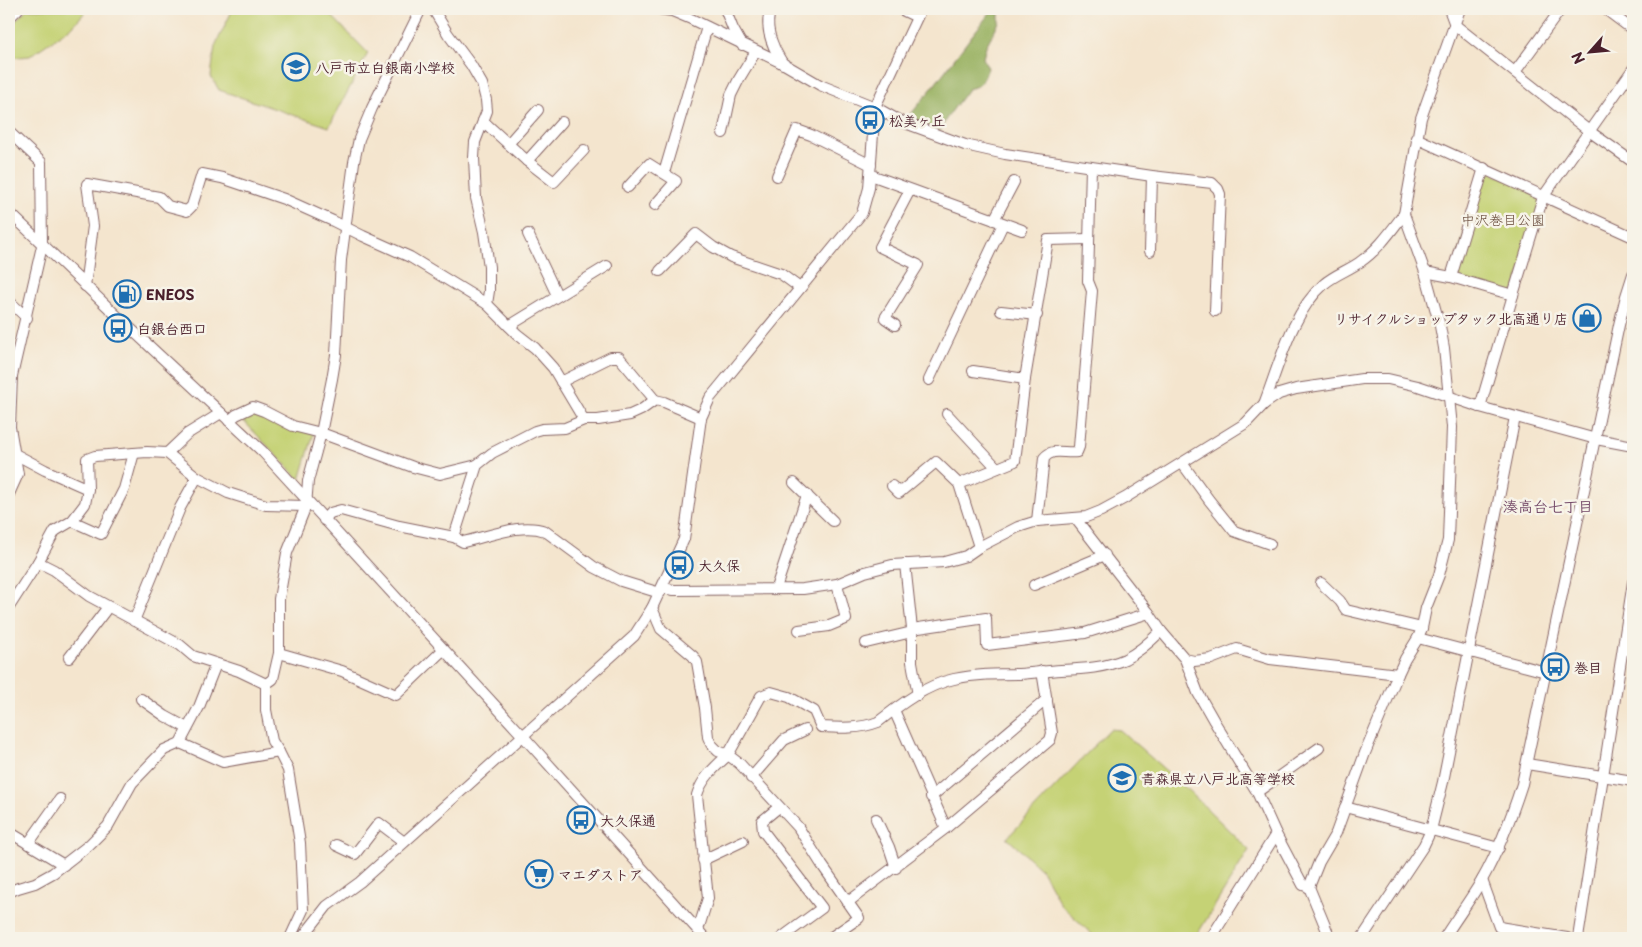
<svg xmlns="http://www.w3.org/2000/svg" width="1642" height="947" font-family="'Playpen Sans','Klee One',sans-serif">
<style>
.green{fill:#c5d274;stroke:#887850}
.forest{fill:#9cb466;stroke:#736a48}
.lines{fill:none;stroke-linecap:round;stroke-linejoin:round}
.minor-casing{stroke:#866464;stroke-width:12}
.minor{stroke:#fff;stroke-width:10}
.labels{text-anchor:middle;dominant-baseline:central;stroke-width:5;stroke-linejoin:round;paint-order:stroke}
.poi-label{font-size:14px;font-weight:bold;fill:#4a1f2b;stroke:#f7f3e8;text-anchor:start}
.park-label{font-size:14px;fill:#694c3d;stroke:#f7f3e8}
.neighbourhood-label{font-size:15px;font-weight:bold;fill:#764c6a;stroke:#f7f3e8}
</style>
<rect width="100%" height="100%" fill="#f7f3e8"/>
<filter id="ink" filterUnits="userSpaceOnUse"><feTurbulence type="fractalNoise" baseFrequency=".02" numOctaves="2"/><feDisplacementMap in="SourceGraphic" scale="10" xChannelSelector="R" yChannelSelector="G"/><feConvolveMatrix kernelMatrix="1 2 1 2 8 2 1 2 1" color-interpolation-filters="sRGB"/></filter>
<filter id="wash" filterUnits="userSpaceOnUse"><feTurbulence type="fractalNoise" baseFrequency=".0096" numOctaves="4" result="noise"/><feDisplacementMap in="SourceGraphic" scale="20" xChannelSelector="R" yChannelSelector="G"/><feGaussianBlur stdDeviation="1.12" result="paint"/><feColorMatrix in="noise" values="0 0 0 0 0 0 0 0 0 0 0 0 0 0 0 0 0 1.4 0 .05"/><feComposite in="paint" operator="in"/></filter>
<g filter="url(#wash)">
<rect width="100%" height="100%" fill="#f4e5ce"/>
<!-- green -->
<g class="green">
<polygon points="27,9 86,9 85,12 73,26 30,56 9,58 9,28"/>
<polygon points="233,9 325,9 368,53 329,127 219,90 211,76 215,46"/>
<polygon points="1484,168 1543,197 1513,295 1451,277"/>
<polygon points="248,410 314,433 300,480 237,414"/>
<polygon points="1110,729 1120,730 1190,792 1249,850 1195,938 1096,938 1061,905 1042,870 1007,838"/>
</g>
<!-- forest -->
<path class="forest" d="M993 9H999V22L986 46 983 58 988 68 984 78 978 86 968 89 946 119 940 131 912 119 911 114C940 80 965 43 993 9Z"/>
</g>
<g filter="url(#ink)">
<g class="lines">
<!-- minor casing -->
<g class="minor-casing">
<g id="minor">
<polyline points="433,9 448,34 471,65 482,84 486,100 487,111 475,142 474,158 476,198 484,232 489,267 489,291 487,304"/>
<polyline points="659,9 672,11 691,19 784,64 820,85 875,107 900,121 965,145 1005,154 1152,176 1212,183 1218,189 1220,194 1215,311"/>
<polyline points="725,9 733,29 742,45"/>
<path d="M771 9C763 27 773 48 783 64"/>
<polyline points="900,9 917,17"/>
<polyline points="1449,9 1455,25 1589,131 1633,162"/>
<polyline points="1605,9 1633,30"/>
<polyline points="9,18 18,9"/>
<polyline points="1515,72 1561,9"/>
<polyline points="483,121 527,161 554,182 584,150"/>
<polyline points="9,132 41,162 42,246 12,376 10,427 18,474 9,494"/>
<polyline points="723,133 731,95 739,79 756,51"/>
<polyline points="1416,138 1633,237"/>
<polyline points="508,144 538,110"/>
<polyline points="527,161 562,122"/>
<polyline points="664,173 707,27"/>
<polyline points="871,175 1022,230"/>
<polyline points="777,176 797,130 811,135 871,165"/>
<polyline points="628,187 649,164 676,181 655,205"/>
<polyline points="9,212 115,314 263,452 523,736 705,938"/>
<polyline points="994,220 1014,182"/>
<polyline points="528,234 557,295"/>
<polyline points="1150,251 1152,176"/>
<polyline points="660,271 696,234 713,247 731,257 781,274 800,288"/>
<polyline points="1425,272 1451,277 1513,295"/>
<polyline points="1451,277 1484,168"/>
<polyline points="85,286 93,226 87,184 159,197 168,206 187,211 192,206 202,174 222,178 284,199 333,221 363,236 410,257 487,304 517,334 535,348 553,368 584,420"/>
<polyline points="9,301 27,318"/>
<polyline points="1001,311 1037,315"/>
<polyline points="895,325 885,318 918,265 880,247 910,190"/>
<polyline points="509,326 607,266"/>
<polyline points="973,371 1025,379"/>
<polyline points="929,380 1003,224"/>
<polyline points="561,382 611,357 619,357 655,400"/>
<path d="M1264 404C1279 365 1292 312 1324 284 1334 275 1349 270 1360 262 1378 250 1391 231 1404 214"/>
<polyline points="1480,407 1513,295 1543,197 1633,69"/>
<polyline points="947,414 997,468"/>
<polyline points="229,421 236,415 253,407 264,411 293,426 321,433 413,467 440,474 477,465"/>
<polyline points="167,453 187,434 221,413"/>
<polyline points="15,454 45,470 88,489"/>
<polyline points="1182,463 1209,500 1234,531 1270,544"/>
<polyline points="794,483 833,521"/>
<polyline points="959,484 1015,461 1025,379 1048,240 1089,239"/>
<polyline points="892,486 899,493 936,462 959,484 979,547"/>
<polyline points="1075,518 1149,613 1161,631 1185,659 1198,693 1214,721 1257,792 1276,834 1303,885 1309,887 1330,938"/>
<path d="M324 520 330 513 341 510 399 526 454 537 463 542C488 537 521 522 545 531L594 567 621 581 660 593"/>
<polyline points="72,521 101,534 124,489 134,453"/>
<path d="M1037 521 1044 458C1053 447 1064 454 1077 452L1079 447 1092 291 1088 281 1091 167"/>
<polyline points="454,537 477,465 492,453 535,431 542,429 565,428 584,420 598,420 630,415 641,410 655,400 664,402 701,418"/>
<polyline points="38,562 54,570 89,596 180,645 193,656 239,671 266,684"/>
<polyline points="905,564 912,629 912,662 918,695"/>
<polyline points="1321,583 1340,601 1346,610 1422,628"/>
<polyline points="1034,585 1105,555"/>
<polyline points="662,588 674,590 803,589 837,584 865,572 892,565 944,562 966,556 979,547 1018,527 1037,521 1086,517 1101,511 1125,498 1246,423 1264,404 1279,394 1296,389 1362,379 1388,379 1418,386 1480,407 1596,439 1633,446"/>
<polyline points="776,588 807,495"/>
<polyline points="9,607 38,562 55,531 72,521 85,504 88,489 87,459 95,456 147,452 167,453 197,477 228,493 266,505 306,506"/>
<path d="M652 608 661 629 693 656 697 662 705 708 708 737 711 744 718 751 728 755C715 767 702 778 697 795L708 898 698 930"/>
<polyline points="134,621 180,508 197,477"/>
<polyline points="912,629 986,618 987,645 1085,633 1149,613"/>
<polyline points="799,630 829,626 846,619 837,584"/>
<polyline points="1418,638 1546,672"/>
<polyline points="866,643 912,632"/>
<polyline points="279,653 342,671 396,695 443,650"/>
<polyline points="69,658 108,607"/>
<polyline points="1185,659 1194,661 1211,659 1237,649 1270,659 1398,674"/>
<polyline points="266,684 273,679 279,653 279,599 287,553 306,506 308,481 321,433 332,379 336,355 341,260 354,162 359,139 372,108 421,9"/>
<polyline points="266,684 266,710 272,741 279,752 288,770 300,843 303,910 290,938"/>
<polyline points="141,699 165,716 187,728"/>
<polyline points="894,710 946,828"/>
<polyline points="180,743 223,762 279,752"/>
<polyline points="1527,764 1633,781"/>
<polyline points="751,778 784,740 805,730"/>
<polyline points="1257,792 1319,748"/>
<polyline points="931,797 1047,699"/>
<polyline points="779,807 762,821 763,831 822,908 781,938"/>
<polyline points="1345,807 1499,848"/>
<polyline points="876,819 889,847 896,868"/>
<polyline points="9,832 64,865"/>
<polyline points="28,844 60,799"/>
<polyline points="336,845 355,854 379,823 404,842"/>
<polyline points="703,860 743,841"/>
<polyline points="1482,880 1499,927 1567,938"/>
<polyline points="1309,887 1319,862 1336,833 1365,753 1398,674 1405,659 1418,638 1422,628 1426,608 1439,575 1448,540 1452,427 1444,348 1440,326 1425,272 1404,214 1421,118 1460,9"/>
<polyline points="9,892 18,888 35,883 53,873 89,845 108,826 132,783 164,750 180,743 199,707 216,664"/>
<polyline points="848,902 946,828 1050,740 1052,733 1042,671"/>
<polyline points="302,938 327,906 360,882 634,636 652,608 684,539 701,418 710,398 862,213 869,188 875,107 921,9"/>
<path d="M830 938 859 918 822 865 798 827 740 764 728 755 761 696 771 692 789 697 814 711 821 727C840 728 860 729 878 722 901 704 926 685 954 679 976 674 997 674 1019 674 1033 673 1047 671 1061 670 1083 669 1105 668 1125 659 1139 652 1150 642 1161 631"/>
<polyline points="1211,938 1276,834"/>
<polyline points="1362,938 1424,845 1431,830 1443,782 1515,417"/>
<path d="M1444 938C1456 919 1470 900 1482 880 1499 850 1511 818 1522 784L1619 325 1626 296 1633 274"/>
<polyline points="1578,938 1633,582"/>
</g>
</g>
<!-- minor -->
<use href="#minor" class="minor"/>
</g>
</g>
<!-- icons -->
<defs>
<g id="school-ring" transform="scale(1.4375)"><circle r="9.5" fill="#f7f3e8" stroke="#1f6fb2" stroke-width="1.5"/><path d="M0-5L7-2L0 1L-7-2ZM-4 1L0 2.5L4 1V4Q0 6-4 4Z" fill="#1f6fb2"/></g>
<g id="bus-ring" transform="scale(1.4375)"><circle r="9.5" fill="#f7f3e8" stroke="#1f6fb2" stroke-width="1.5"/><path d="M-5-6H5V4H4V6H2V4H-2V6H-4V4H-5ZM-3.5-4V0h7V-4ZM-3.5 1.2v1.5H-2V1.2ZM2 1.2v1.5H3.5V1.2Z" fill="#1f6fb2"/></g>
<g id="fuel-ring" transform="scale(1.4375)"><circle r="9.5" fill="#f7f3e8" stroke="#1f6fb2" stroke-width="1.5"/><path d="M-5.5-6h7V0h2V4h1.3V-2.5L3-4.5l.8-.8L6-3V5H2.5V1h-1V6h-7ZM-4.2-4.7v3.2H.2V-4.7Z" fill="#1f6fb2"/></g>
<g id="shop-ring" transform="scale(1.4375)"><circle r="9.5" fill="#f7f3e8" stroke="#1f6fb2" stroke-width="1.5"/><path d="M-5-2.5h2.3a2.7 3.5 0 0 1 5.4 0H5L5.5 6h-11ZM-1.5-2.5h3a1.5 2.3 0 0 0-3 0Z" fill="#1f6fb2"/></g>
<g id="supermarket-ring" transform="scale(1.4375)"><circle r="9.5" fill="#f7f3e8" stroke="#1f6fb2" stroke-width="1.5"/><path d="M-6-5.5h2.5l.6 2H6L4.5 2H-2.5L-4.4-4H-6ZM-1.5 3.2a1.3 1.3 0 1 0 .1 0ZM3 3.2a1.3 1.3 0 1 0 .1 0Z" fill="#1f6fb2"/></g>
</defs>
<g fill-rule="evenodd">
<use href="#school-ring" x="296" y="67"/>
<use href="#bus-ring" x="870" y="120"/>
<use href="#fuel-ring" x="127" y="294"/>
<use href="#shop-ring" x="1587" y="318"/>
<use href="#bus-ring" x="118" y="328"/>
<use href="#bus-ring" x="679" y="565"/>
<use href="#bus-ring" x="1555" y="667"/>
<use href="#school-ring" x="1122" y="778"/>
<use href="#bus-ring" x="581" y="820"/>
<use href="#supermarket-ring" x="539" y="874"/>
</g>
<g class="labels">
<!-- poi labels -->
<g class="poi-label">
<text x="315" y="67">八戸市立白銀南小学校</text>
<text x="889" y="120">松美ヶ丘</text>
<text x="146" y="294">ENEOS</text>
<text x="1568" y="318" text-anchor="end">リサイクルショップタック北高通り店</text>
<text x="137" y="328">白銀台西口</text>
<text x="698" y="565">大久保</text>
<text x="1574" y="667">巻目</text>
<text x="1141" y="778">青森県立八戸北高等学校</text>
<text x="600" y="820">大久保通</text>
<text x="558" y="874">マエダストア</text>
</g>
<!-- park labels -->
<g class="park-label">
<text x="1503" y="219">中沢巻目公園</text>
</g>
<!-- neighbourhood labels -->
<g class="neighbourhood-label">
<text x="1548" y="505">湊高台七丁目</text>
</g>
</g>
<!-- margin -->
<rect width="1642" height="947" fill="none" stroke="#f7f3e8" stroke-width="30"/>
<!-- north arrow -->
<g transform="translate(1590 52) rotate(243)" stroke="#f7f3e8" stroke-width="4" paint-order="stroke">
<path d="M0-4L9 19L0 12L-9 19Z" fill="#4a1f2b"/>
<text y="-8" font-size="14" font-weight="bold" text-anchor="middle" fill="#4a1f2b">N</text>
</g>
</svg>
